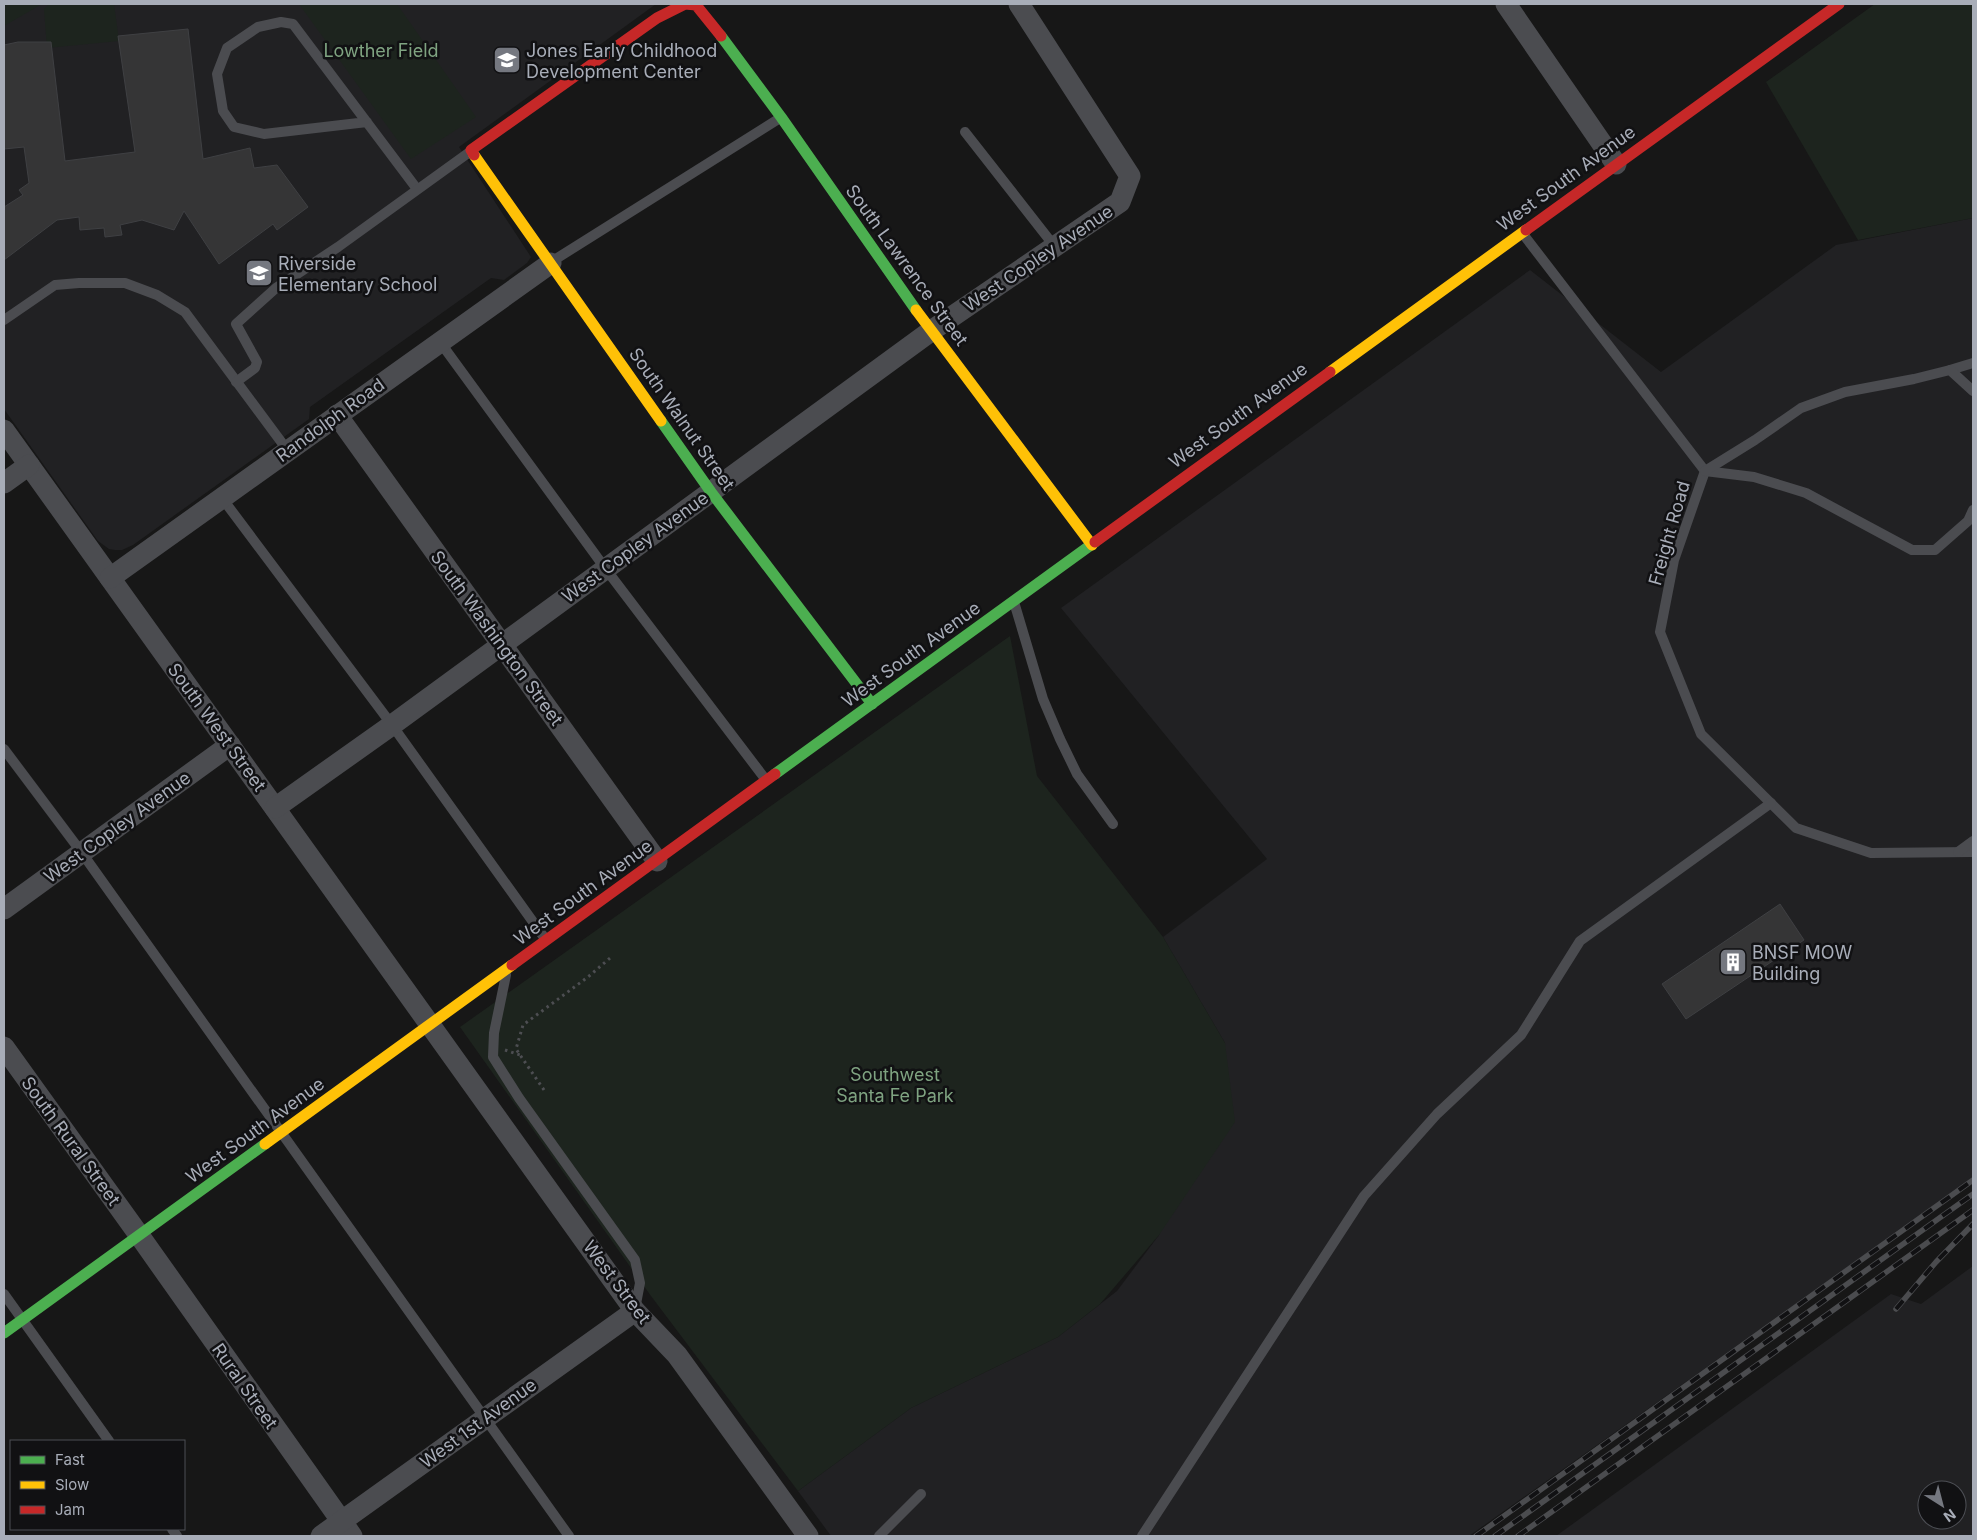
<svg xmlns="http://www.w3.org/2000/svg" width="1977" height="1540" font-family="Inter,sans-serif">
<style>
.built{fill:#212123;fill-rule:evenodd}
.green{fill:#1d241e}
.building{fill:#353536;stroke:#3f4043}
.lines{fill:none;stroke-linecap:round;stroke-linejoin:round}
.path{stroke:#4d4e52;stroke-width:3;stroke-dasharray:2.5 4;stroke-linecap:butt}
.lane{stroke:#4b4c50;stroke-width:10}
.street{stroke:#4b4c50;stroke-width:21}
.fast{stroke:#4caf50;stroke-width:11}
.slow{stroke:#ffc107;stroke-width:11}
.jam{stroke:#c62828;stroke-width:11}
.rail-casing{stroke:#4b4c4f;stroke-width:5.5}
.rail{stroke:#111113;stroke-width:4;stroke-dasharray:11;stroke-linecap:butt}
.labels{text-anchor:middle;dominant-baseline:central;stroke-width:5;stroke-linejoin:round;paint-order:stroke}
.park-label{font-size:18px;fill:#7fa381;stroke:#111113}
.poi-label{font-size:18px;fill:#a8adb8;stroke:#111113;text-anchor:start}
.street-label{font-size:18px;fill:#a8adb8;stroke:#111113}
</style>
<rect width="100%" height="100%" fill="#171717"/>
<!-- built -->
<g class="built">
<polygon points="4,4 656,4 459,147 531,257 527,263 504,280 491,278 310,407 309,419 133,545 122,550 115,550 109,549 98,541 4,409"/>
<polygon points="1973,218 1973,1178 1469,1536 831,1536 798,1491 911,1408 1058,1337 1117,1291 1159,1235 1225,1043 1163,937 1267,859 1061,608 1530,270 1661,372 1836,245"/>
<path d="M1973 1266V1536H1556L1891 1294 1921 1304ZM1927 1490H1957V1520H1927Z"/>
</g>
<!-- green -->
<g class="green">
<polygon points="4,4 42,4 4,26"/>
<polygon points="49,4 114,4 119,41 47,48 44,9"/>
<polygon points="299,4 397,4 476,117 411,159"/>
<polygon points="1875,4 1973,4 1973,218 1858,240 1766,82"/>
<polygon points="1010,636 1037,776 1163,937 1225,1043 1235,1122 1159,1235 1100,1304 1058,1337 911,1408 798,1491 651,1296 460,1027"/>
</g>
<!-- building -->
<g class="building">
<polygon points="188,29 203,159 250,148 254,168 277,165 308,207 277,230 273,224 219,264 184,211 174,230 142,220 120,225 122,235 105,237 104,228 80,230 79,217 57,220 4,260 4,207 23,195 19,190 29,183 24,147 4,149 4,45 18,42 51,42 65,161 135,152 118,36"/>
<polygon points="1780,904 1804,940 1686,1019 1662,984"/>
</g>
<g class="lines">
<!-- path -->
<g class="path">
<polyline points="505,1050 520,1055"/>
<polyline points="544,1090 516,1049 523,1025 588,977 610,958"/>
</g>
<!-- lane -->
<g class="lane">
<polyline points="367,122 264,134 234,127 223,111 217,74 227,48 258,27 281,22 293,24 417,189"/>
<polyline points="965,132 1055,247"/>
<polyline points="1523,234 1705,471"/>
<polyline points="551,262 780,118"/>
<polyline points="4,320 55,285 79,283 125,283 157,295 185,312 288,451"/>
<polyline points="440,342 605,568 766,780"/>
<polyline points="1950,370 1973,363"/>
<polyline points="236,382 255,368 257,362 236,324 276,288 338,247 471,151"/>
<polyline points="1705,471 1674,560 1660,632 1701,734 1796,828 1871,853 1973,852"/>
<polyline points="1705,471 1754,477 1806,493 1912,550 1935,550 1968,521 1973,510"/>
<polyline points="1705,471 1755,440 1801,408 1845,392 1914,379 1950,370 1973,391"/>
<polyline points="222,498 392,725 546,940"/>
<polyline points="1014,602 1043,699 1060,739 1077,774 1113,824"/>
<polyline points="4,749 82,853 569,1536"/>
<polyline points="1958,852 1973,841"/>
<polyline points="506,975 494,1033 493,1057 519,1098 635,1260 640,1283 635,1309"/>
<polyline points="4,1294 109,1441"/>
<polyline points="172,1529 177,1536"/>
<polyline points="879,1536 921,1494"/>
<polyline points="1142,1536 1364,1196 1437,1114 1521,1035 1580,941 1771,803"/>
</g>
<!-- street -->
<g class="street">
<polyline points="1506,4 1616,164"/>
<polyline points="337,415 657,861"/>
<polyline points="4,430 635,1311 677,1355 808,1536"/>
<polyline points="4,483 29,465"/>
<polyline points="110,578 551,263"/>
<polyline points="275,808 392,725 931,331 1120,202 1130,176 1019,4"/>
<polyline points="4,909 230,745"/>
<polyline points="4,1047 139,1235 352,1536"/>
<polyline points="321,1536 635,1311"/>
</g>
<!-- fast -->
<g class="fast">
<polyline points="721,36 781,117 916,310"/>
<polyline points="661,421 711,492 872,704"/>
<polyline points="775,774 1095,542"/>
<polyline points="4,1333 265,1144"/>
</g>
<!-- slow -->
<g class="slow">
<polyline points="474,155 661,421"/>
<polyline points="916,310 1092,545"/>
<polyline points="1330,372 1526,230"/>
<polyline points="265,1144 512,965"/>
</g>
<!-- jam -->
<g class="jam">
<polyline points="474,155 471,150 657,18 685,4 696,5 721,36"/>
<polyline points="1526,230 1839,4"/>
<polyline points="1095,542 1330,372"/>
<polyline points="512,965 775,774"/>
</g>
<!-- rail casing -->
<g class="rail-casing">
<g id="rail">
<polyline points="1896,1309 1936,1262 1973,1224"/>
<polyline points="1476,1536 1973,1180"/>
<polyline points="1495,1536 1973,1194"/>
<polyline points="1518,1536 1973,1210"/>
</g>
</g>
<!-- rail -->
<use href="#rail" class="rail"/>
</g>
<!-- icons -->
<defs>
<g id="school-square" transform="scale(1.4375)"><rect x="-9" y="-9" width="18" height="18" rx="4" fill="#757880" stroke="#111113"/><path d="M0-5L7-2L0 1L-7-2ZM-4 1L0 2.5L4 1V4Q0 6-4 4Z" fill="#fff"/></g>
<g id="building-square" transform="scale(1.4375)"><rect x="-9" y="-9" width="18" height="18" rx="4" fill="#757880" stroke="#111113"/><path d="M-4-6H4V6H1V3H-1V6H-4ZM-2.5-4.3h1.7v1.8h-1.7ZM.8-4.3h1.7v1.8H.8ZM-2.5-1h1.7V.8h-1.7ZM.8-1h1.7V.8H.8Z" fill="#fff"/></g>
</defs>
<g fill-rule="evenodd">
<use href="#school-square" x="507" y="60"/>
<use href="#school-square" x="259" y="273"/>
<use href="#building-square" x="1733" y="962"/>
</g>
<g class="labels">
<!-- park labels -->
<g class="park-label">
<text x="381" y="50">Lowther Field</text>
<text x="895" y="1074">Southwest<tspan x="895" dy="21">Santa Fe Park</tspan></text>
</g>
<!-- poi labels -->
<g class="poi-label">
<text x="526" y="50">Jones Early Childhood<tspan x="526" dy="21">Development Center</tspan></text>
<text x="278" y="263">Riverside<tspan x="278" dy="21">Elementary School</tspan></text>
<text x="1752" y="952">BNSF MOW<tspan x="1752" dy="21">Building</tspan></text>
</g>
<!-- street labels -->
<g class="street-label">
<text transform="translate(1566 178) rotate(-36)">West South Avenue</text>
<text transform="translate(1038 258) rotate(-34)">West Copley Avenue</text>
<text transform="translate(907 265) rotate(54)">South Lawrence Street</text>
<text transform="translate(1238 415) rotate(-36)">West South Avenue</text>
<text transform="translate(682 419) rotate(55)">South Walnut Street</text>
<text transform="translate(330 420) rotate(-36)">Randolph Road</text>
<text transform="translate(1669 533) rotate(-74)">Freight Road</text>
<text transform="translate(635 547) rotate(-36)">West Copley Avenue</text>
<text transform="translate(497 638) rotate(54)">South Washington Street</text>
<text transform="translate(911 654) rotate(-36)">West South Avenue</text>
<text transform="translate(217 727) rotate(54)">South West Street</text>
<text transform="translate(117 827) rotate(-36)">West Copley Avenue</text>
<text transform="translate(583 892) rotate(-36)">West South Avenue</text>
<text transform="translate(255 1130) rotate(-36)">West South Avenue</text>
<text transform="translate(71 1141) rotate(54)">South Rural Street</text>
<text transform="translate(617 1282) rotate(53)">West Street</text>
<text transform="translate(245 1386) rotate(55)">Rural Street</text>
<text transform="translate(478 1423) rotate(-36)">West 1st Avenue</text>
</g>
</g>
<!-- border -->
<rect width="1977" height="1540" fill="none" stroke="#a8adb8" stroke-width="10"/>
<!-- legend -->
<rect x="10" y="1440" width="175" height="90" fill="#111113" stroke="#4d4f55"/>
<rect x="20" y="1456" width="25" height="8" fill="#4caf50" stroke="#4d4f55"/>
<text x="55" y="1465" font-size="15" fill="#a8adb8">Fast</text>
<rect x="20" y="1481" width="25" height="8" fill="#ffc107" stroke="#4d4f55"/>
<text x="55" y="1490" font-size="15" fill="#a8adb8">Slow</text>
<rect x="20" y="1506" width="25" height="8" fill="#c62828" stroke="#4d4f55"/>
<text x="55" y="1515" font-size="15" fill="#a8adb8">Jam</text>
<!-- north arrow -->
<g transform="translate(1942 1505) rotate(144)"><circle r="24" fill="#111113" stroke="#4d4f55"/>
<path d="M0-4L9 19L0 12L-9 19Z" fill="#757880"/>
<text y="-8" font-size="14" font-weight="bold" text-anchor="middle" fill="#a8adb8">N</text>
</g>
</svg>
